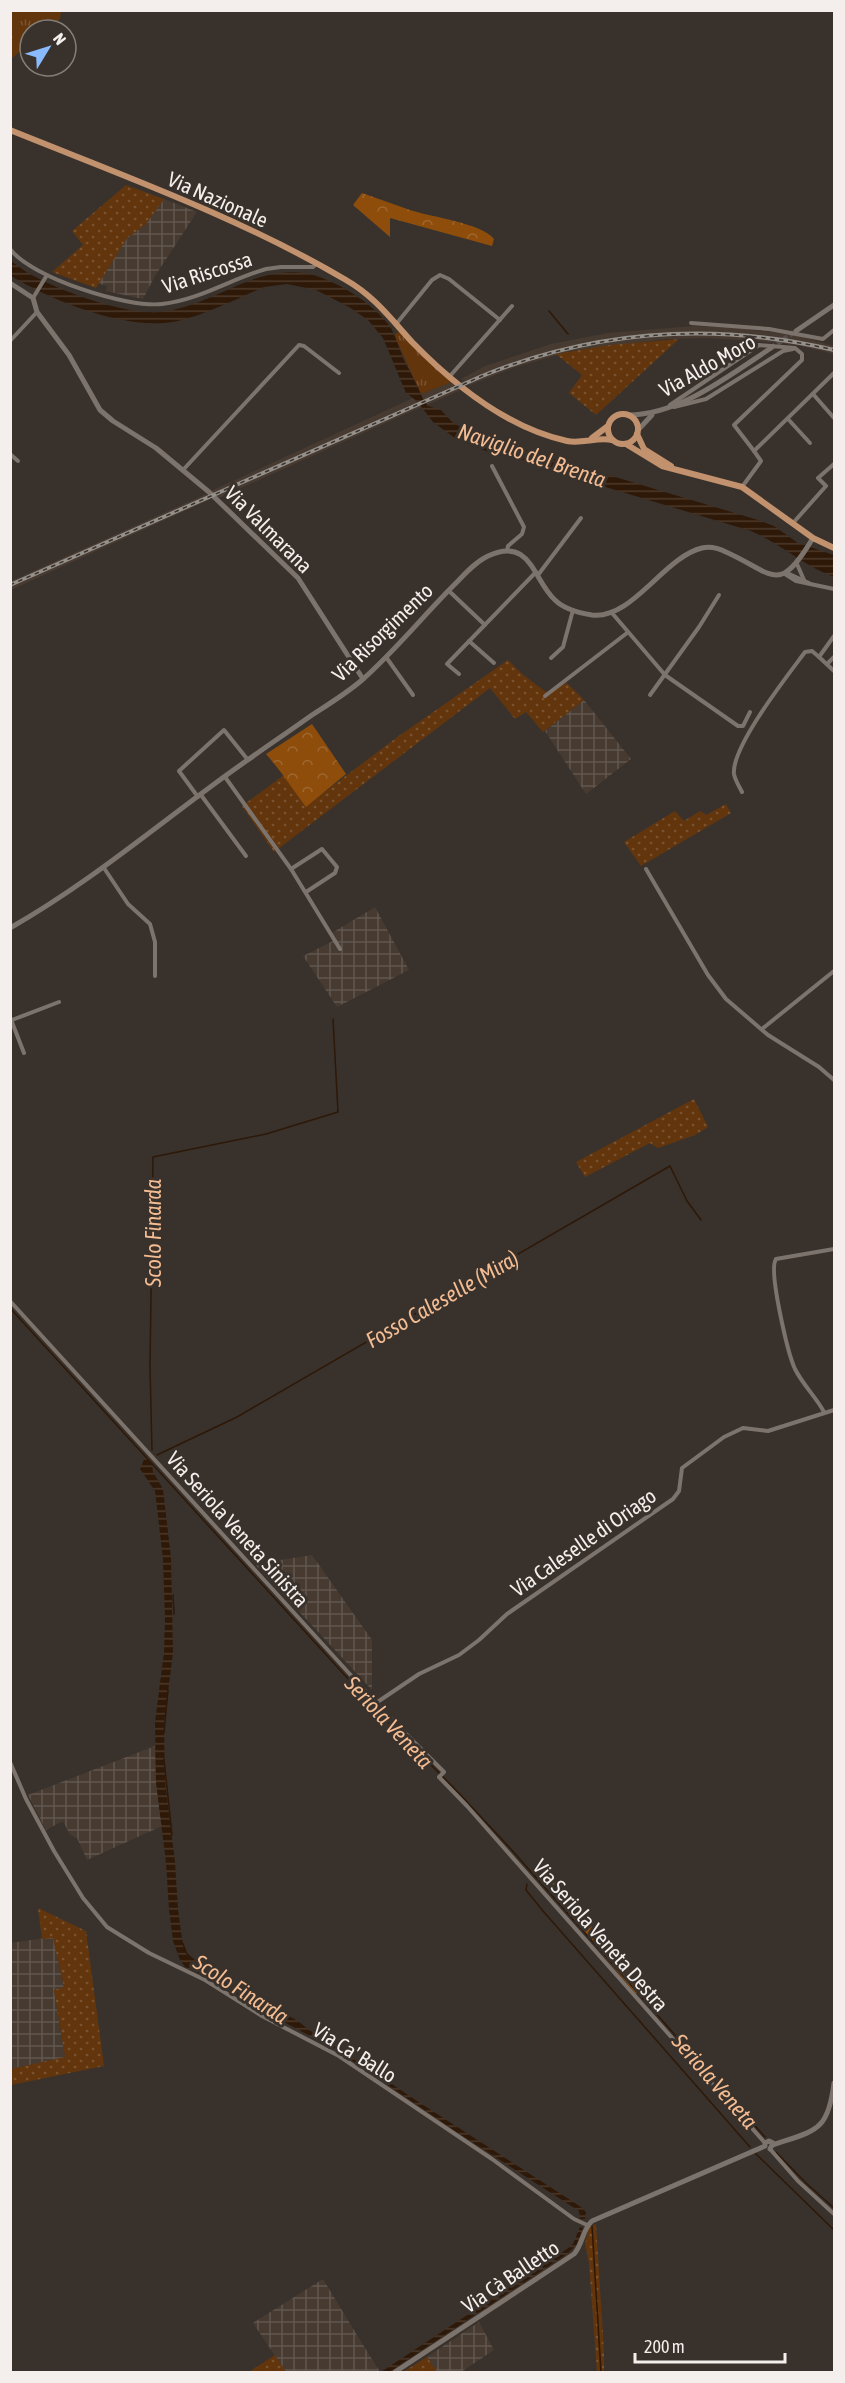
<svg xmlns="http://www.w3.org/2000/svg" width="845" height="2383" font-family="'Asap Condensed',sans-serif">
<style>
.built{fill:#473a31}
.industrial{fill:url(#industrial-grid)}
.grass{fill:url(#grass-dots)}
.forest{fill:url(#forest-crowns)}
.park{fill:url(#park-tufts)}
.water{fill:url(#water-rules)}
.lines{fill:none;stroke-linecap:round;stroke-linejoin:round}
.stream{stroke:#2e1807;stroke-width:1.5}
.secondary-tunnel{stroke:#554e49;stroke-width:5;stroke-dasharray:5 2.5;stroke-linecap:butt}
.street{stroke:#7c736d;stroke-width:4}
.secondary{stroke:#7c736d;stroke-width:5}
.primary{stroke:#c2926e;stroke-width:6}
.rail-casing{stroke:#958f8a;stroke-width:4}
.rail{stroke:#39322c;stroke-width:1.5;stroke-dasharray:4.5;stroke-linecap:butt}
.labels{text-anchor:middle;dominant-baseline:central;stroke-width:6;stroke-linejoin:round;paint-order:stroke}
.street-label{font-size:21px;fill:#f4efec;stroke:#39322c}
.water-label{font-size:22px;font-style:italic;fill:#f4bc92;stroke:#39322c}
</style>
<defs>
<pattern id="industrial-grid" width="8" height="8" patternUnits="userSpaceOnUse" patternTransform="scale(1.5)"><rect width="8" height="8" fill="#473a31"/><path d="M0 4h8M4 0v8" fill="none" stroke="#62574f"/></pattern>
<pattern id="grass-dots" width="8" height="8" patternUnits="userSpaceOnUse" patternTransform="scale(1.5)"><rect width="8" height="8" fill="#62350d"/><path d="M2 2h.1M6 6h.1" fill="none" stroke="#795330" stroke-width="1.8" stroke-linecap="round"/></pattern>
<pattern id="forest-crowns" width="20" height="18" patternUnits="userSpaceOnUse" patternTransform="scale(1.5)"><rect width="20" height="18" fill="#8e4d0b"/><path d="M2 6a3 3 0 1 1 6 0M12 15a3 3 0 1 1 6 0" fill="none" stroke="#9e672f"/></pattern>
<pattern id="park-tufts" width="24" height="20" patternUnits="userSpaceOnUse" patternTransform="scale(1.5)"><rect width="24" height="20" fill="#62350d"/><path d="M3 7l-1-3M5 7V3M7 7l1-3M15 17l-1-3M17 17v-4M19 17l1-3" fill="none" stroke="#795330"/></pattern>
<pattern id="water-rules" width="6" height="5" patternUnits="userSpaceOnUse" patternTransform="scale(1.5)"><rect width="6" height="5" fill="#2e1807"/><path d="M0 2.5h6" fill="none" stroke="#4d3a2b"/></pattern>
</defs>
<rect width="100%" height="100%" fill="#39322c"/>
<!-- built -->
<g class="built">
<polygon points="694,326 739,328 798,336 834,346 834,354 796,345 754,341 706,338 666,339 571,351 513,368 470,385 461,379 485,366 551,344 608,333"/>
<polygon points="452,382 461,390 427,405 422,399 421,394"/>
<polygon points="413,398 421,407 219,498 211,491"/>
<polygon points="206,494 211,499 11,590 11,581"/>
</g>
<!-- industrial -->
<g class="industrial">
<polygon points="164,199 197,212 155,276 143,299 106,291 107,286 97,283 127,238 145,225"/>
<polygon points="584,700 631,759 586,794 545,731"/>
<polygon points="375,907 409,970 337,1007 303,956 333,941 332,933"/>
<polygon points="312,1555 372,1640 372,1690 255,1564"/>
<polygon points="155,1746 156,1782 162,1826 87,1860 77,1838 70,1835 63,1821 46,1830 28,1795"/>
<polygon points="53,1937 64,1988 54,1990 65,2058 11,2069 10,1943"/>
<polygon points="323,2279 360,2340 380,2372 286,2372 253,2323"/>
<polygon points="479,2322 494,2350 461,2372 437,2372 427,2357"/>
</g>
<!-- grass -->
<g class="grass">
<polygon points="126,185 164,199 145,225 127,238 96,288 52,272 83,245 72,231"/>
<polygon points="679,339 596,415 569,393 582,375 556,354 610,345"/>
<polygon points="508,660 522,674 546,692 567,683 584,700 543,732 526,712 515,719 490,688 274,852 242,806 284,775 306,806 396,738"/>
<polygon points="726,804 731,813 641,866 624,842 675,811 684,821 700,811 706,815"/>
<polygon points="694,1099 708,1127 695,1135 658,1148 650,1143 585,1177 576,1162"/>
<polygon points="38,1908 86,1931 104,2066 11,2085 11,2069 65,2057 54,1990 64,1987 53,1938 42,1939"/>
<polygon points="596,2224 604,2352 604,2372 597,2372 589,2263 585,2244 589,2227"/>
<polygon points="275,2355 286,2372 249,2372"/>
<polygon points="427,2357 437,2372 403,2372"/>
</g>
<!-- forest -->
<g class="forest">
<path d="M362 193C378 199 394 204 410 210 430 217 482 223 494 239L492 246 390 218V237L353 205Z"/>
<path d="M312 724 346 774 306 807C292 788 281 771 266 754Z"/>
<polygon points="549,1874 644,1988 636,1994 542,1881"/>
</g>
<!-- park -->
<g class="park">
<polygon points="11,11 61,11 60,19 46,30 30,30 30,43 11,59"/>
<polygon points="400,331 452,382 421,394 394,335"/>
</g>
<!-- water -->
<g class="water">
<path d="M10 260C38 285 122 315 159 312 193 309 223 290 254 279 270 274 287 271 304 273 332 277 375 304 391 328 396 337 399 348 403 358 410 372 417 384 423 399L428 406 441 410 453 423 482 437 758 520 774 526 798 543 834 555V577C804 566 781 544 751 531L483 450 455 438 433 422 417 401 406 393 383 338 368 320 349 307 316 290 287 284 264 287C236 299 207 314 178 321 128 332 53 301 11 276Z"/>
<polygon points="145,1457 152,1464 153,1472 163,1489 171,1558 173,1653 164,1723 165,1782 175,1862 178,1909 182,1939 187,1955 243,1991 298,2021 309,2030 336,2046 414,2099 581,2207 586,2212 585,2219 580,2219 579,2211 458,2133 335,2049 259,2009 219,1983 185,1967 180,1960 173,1941 169,1909 166,1863 156,1782 155,1722 164,1652 165,1618 163,1559 155,1491 140,1469"/>
<polygon points="580,2227 583,2228 577,2244 567,2254 389,2372 381,2372 567,2249 573,2244"/>
</g>
<g class="lines">
<!-- stream -->
<g class="stream">
<polyline points="549,311 568,334"/>
<polyline points="10,1308 382,1716 455,1789 510,1848 765,2137"/>
<polyline points="152,1450 150,1367 153,1157 266,1134 338,1112 333,1019"/>
<polyline points="157,1455 237,1417 670,1166 687,1201 701,1220"/>
<polyline points="173,1595 174,1614"/>
<polyline points="164,1733 168,1690"/>
<polyline points="164,1759 172,1835"/>
<polyline points="527,1884 526,1890 543,1911 750,2147"/>
<polyline points="183,1944 187,1954 193,1959"/>
<polyline points="776,2152 806,2183 834,2208"/>
<polyline points="755,2153 834,2230"/>
<polyline points="592,2226 601,2372"/>
</g>
<!-- secondary-tunnel -->
<polyline class="secondary-tunnel" points="771,348 794,332"/>
<!-- street -->
<g class="street">
<path d="M10 249C32 278 127 308 162 304 199 300 231 279 266 269L281 267H313L316 264"/>
<polyline points="33,298 47,275"/>
<polyline points="397,323 432,280 440,275 449,279 500,320"/>
<polyline points="691,323 769,329 823,339 834,330"/>
<polyline points="10,341 37,312"/>
<polyline points="450,376 512,306"/>
<polyline points="813,394 834,418"/>
<polyline points="670,405 759,345 795,348 802,354 802,360 734,425 754,451"/>
<polyline points="674,407 706,399 783,351 793,349"/>
<polyline points="788,419 810,443"/>
<polyline points="10,454 18,461"/>
<polyline points="492,466 524,527 522,534 508,546 507,551"/>
<polyline points="183,470 299,345 304,346 339,373"/>
<polyline points="742,487 761,461 754,451 834,373"/>
<polyline points="793,523 826,486 818,478 834,464"/>
<polyline points="797,564 804,580"/>
<polyline points="787,573 809,583"/>
<polyline points="785,574 796,581 834,589"/>
<polyline points="538,575 581,518"/>
<polyline points="449,591 485,625"/>
<polyline points="612,613 665,675 738,726 743,726 750,712"/>
<polyline points="469,641 494,663"/>
<polyline points="386,657 413,695"/>
<polyline points="819,657 834,671"/>
<polyline points="551,658 563,647 573,610"/>
<polyline points="827,664 834,657"/>
<polyline points="459,674 447,664 536,572"/>
<polyline points="650,695 699,627 719,595"/>
<polyline points="545,696 627,633"/>
<polyline points="225,777 291,869 340,949"/>
<path d="M742 792C739 786 735 780 734 774 731 747 788 675 805 652L812 651 819 657 834 636"/>
<polyline points="201,795 246,856"/>
<polyline points="198,797 179,771 224,730 248,760"/>
<polyline points="104,868 128,904 150,924 155,942 155,976"/>
<polyline points="291,869 322,849 337,867 335,873 306,892"/>
<polyline points="646,869 708,975 726,999 768,1035 819,1067 834,1080"/>
<polyline points="10,1017 24,1053"/>
<polyline points="12,1020 59,1002"/>
<polyline points="762,1029 834,971"/>
<polyline points="10,1301 388,1716 444,1772 439,1777 467,1806 765,2143"/>
<path d="M824 1412C816 1397 803 1385 795 1369 788 1354 768 1270 776 1259L834 1249"/>
<polyline points="376,1703 419,1674 459,1655 479,1640 507,1614 673,1499 679,1491 682,1468 724,1437 743,1428 768,1431 834,1410"/>
<polyline points="10,1762 26,1799 54,1851 83,1898 107,1927 149,1953 205,1980 262,2016 339,2056 492,2159 574,2219 587,2225"/>
<polyline points="770,2149 798,2181 834,2214"/>
</g>
<!-- secondary -->
<g class="secondary">
<polyline points="10,283 33,298 37,312 69,355 100,410 113,421 156,448 209,492 298,578 363,679"/>
<polyline points="796,331 834,305"/>
<path d="M627 415C678 416 730 375 771 348"/>
<polyline points="638,430 652,415"/>
<path d="M10 928C84 886 149 832 217 782 248 759 281 737 312 715 329 704 347 693 362 680 395 651 423 616 454 585 464 575 475 562 488 556 531 536 533 580 555 600 564 609 579 613 592 615 632 620 664 557 702 548 710 546 718 548 726 552 775 574 778 596 813 538"/>
<polyline points="765,2143 769,2141 773,2143 770,2149"/>
<path d="M773 2145C816 2130 828 2132 834 2083"/>
<path d="M395 2372 574 2254C583 2244 582 2230 592 2221L765 2146"/>
</g>
<!-- primary -->
<g class="primary">
<path d="M10 130C124 176 241 218 346 280 374 296 391 319 412 342 454 385 507 428 567 441 582 444 597 437 612 440"/>
<circle cx="623" cy="429" r="15"/>
<polyline points="637,434 644,449 671,466"/>
<polyline points="592,438 608,426"/>
<polyline points="626,444 662,466 742,487 813,538 834,548"/>
</g>
<!-- rail casing -->
<g class="rail-casing">
<path id="rail" d="M10 585 482 376C596 330 715 322 834 350"/>
</g>
<!-- rail -->
<use href="#rail" class="rail"/>
</g>
<g class="labels">
<!-- street labels -->
<g class="street-label">
<text transform="translate(218 199) rotate(24)">Via Nazionale</text>
<text transform="translate(207 272) rotate(-18)">Via Riscossa</text>
<text transform="translate(707 365) rotate(-29)">Via Aldo Moro</text>
<text transform="translate(269 529) rotate(45)">Via Valmarana</text>
<text transform="translate(382 632) rotate(-44)">Via Risorgimento</text>
<text transform="translate(238 1529) rotate(48)">Via Seriola Veneta Sinistra</text>
<text transform="translate(583 1542) rotate(-35)">Via Caleselle di Oriago</text>
<text transform="translate(601 1935) rotate(49)">Via Seriola Veneta Destra</text>
<text transform="translate(355 2052) rotate(32)">Via Ca' Ballo</text>
<text transform="translate(510 2276) rotate(-34)">Via Cà Balletto</text>
</g>
<!-- water labels -->
<g class="water-label">
<text transform="translate(532 455) rotate(19)">Naviglio del Brenta</text>
<text transform="translate(153 1233) rotate(-90)">Scolo Finarda</text>
<text transform="translate(442 1299) rotate(-30)">Fosso Caleselle (Mira)</text>
<text transform="translate(389 1722) rotate(47)">Seriola Veneta</text>
<text transform="translate(241 1989) rotate(33)">Scolo Finarda</text>
<text transform="translate(715 2081) rotate(49)">Seriola Veneta</text>
</g>
</g>
<!-- border -->
<rect width="845" height="2383" fill="none" stroke="#f4efec" stroke-width="24"/>
<!-- north arrow -->
<g transform="translate(48 48) rotate(52)"><circle r="28" fill="#39322c" stroke="#847e79" stroke-width="1.5"/>
<path d="M0-4.5L10 22L0 15L-10 22Z" fill="#89bafc"/>
<text y="-9" font-size="16" font-weight="bold" text-anchor="middle" fill="#f4efec">N</text>
</g>
<!-- scale -->
<path d="M635 2353v9h150v-9" fill="none" stroke="#f4efec" stroke-width="3"/>
<text x="644" y="2353" font-size="18" fill="#f4efec" stroke="#39322c" stroke-width="4.5" paint-order="stroke">200 m</text>
</svg>
